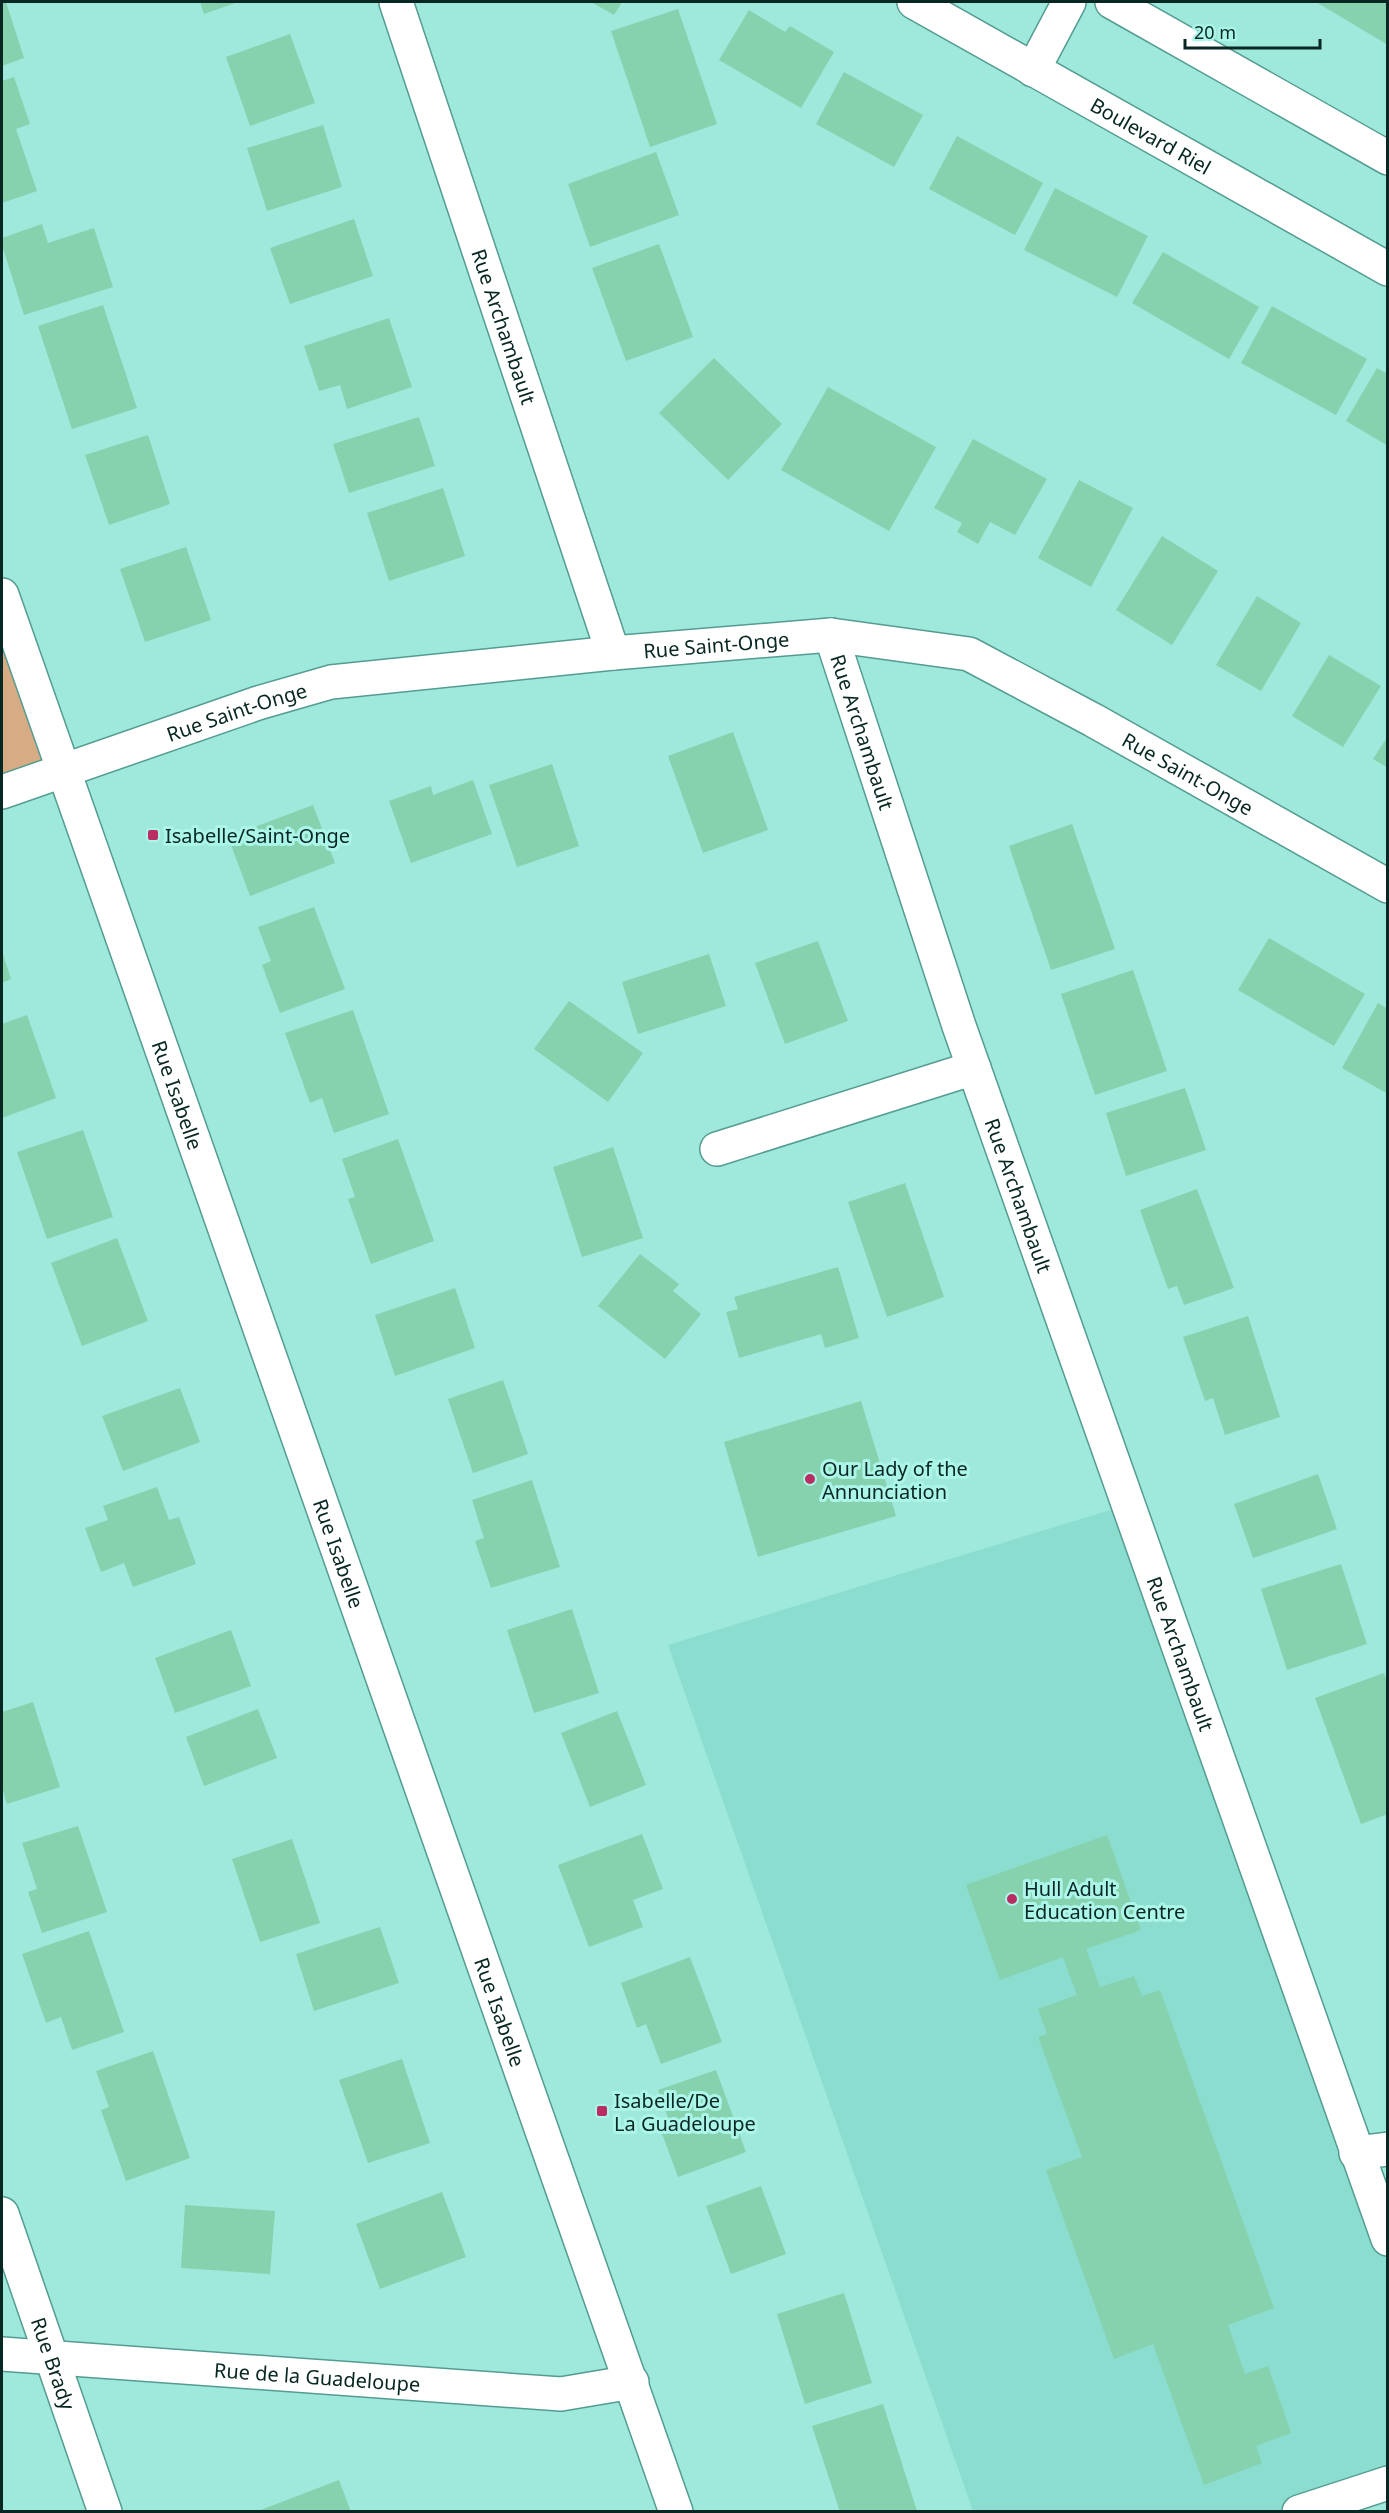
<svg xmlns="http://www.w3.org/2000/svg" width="1389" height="2513" font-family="'Noto Sans',sans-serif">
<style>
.built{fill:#8addcf}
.green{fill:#d7ab84}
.building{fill:#86d2ae}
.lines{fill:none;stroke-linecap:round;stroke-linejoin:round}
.minor-casing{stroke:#549c91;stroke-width:36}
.minor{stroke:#fff;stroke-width:33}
.poi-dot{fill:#ba2d62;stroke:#acf6e9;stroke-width:2}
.labels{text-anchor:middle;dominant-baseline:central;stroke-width:6;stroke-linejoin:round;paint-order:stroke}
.street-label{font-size:20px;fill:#082723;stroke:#acf6e9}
.poi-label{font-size:20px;fill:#082723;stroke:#acf6e9;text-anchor:start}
</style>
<rect width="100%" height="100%" fill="#9fe8dc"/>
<!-- built -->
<polygon class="built" points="1127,1505 1387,2239 1387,2483 1299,2511 973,2511 668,1645"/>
<!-- green -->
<polygon class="green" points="2,594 64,770 2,792"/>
<!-- building -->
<g class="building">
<polygon points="2,2 6,2 24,58 2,66"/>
<polygon points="200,2 238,2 204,14"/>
<polygon points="591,2 622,2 614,15"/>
<polygon points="1316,2 1388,2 1388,45"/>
<polygon points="678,9 717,124 650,147 611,31"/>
<polygon points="749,10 785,32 790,26 834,52 801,108 719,60"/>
<polygon points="290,34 315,103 250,126 226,57"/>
<polygon points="844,72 923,115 894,167 816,124"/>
<polygon points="14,77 30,124 16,129 37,191 2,203 2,81"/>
<polygon points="323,125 342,187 267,211 247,148"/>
<polygon points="957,136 1043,183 1015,235 929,189"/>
<polygon points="656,152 679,215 590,247 568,184"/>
<polygon points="1055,188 1148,236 1117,297 1024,250"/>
<polygon points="354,219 373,276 290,304 270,248"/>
<polygon points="42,224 48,243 94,228 113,287 24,315 2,245 2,238"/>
<polygon points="659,244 693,337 626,361 592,268"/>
<polygon points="1163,252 1259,307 1229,359 1132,303"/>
<polygon points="103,305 137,408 72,429 38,326"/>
<polygon points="1272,306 1367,359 1336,415 1241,363"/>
<polygon points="389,318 412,387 347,409 340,385 319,391 304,346"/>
<polygon points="714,358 782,424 728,480 659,413"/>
<polygon points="1377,368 1388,374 1388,446 1346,421"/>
<polygon points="828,387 936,447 889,531 781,470"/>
<polygon points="419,417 435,466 349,493 333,444"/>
<polygon points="148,435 170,504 109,525 85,455"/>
<polygon points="973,439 1047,479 1015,535 990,522 978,544 957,532 962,523 934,508"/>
<polygon points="1079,480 1133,508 1091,587 1038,558"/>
<polygon points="443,488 465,556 389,581 367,513"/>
<polygon points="1162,536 1218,571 1172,645 1116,610"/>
<polygon points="186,547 211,620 145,642 120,569"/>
<polygon points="1257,596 1301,623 1261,691 1216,665"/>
<polygon points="1329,655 1381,686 1343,747 1292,716"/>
<polygon points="733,732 768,830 703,853 668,756"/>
<polygon points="1388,736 1388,768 1373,759"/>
<polygon points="552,764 579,846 517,867 489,785"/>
<polygon points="473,780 492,834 411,863 389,801 431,786 433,795"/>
<polygon points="313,805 335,863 250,896 228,837"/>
<polygon points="1072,824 1115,949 1051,970 1009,846"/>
<polygon points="314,907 345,989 280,1013 262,965 271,961 258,927"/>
<polygon points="1269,938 1365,994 1334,1046 1238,990"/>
<polygon points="818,941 848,1021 785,1044 755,963"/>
<polygon points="2,951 11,979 2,983"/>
<polygon points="709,954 726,1006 638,1034 622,982"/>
<polygon points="1133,970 1167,1071 1095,1095 1061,994"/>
<polygon points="569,1001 643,1053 608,1102 534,1049"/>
<polygon points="1378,1003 1388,1009 1388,1094 1342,1068"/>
<polygon points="353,1010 389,1114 334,1133 322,1098 310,1103 285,1033"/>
<polygon points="27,1015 56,1098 2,1118 2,1024"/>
<polygon points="1185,1088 1206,1150 1126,1176 1106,1113"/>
<polygon points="83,1130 113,1217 47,1239 17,1152"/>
<polygon points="398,1139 434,1241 371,1264 348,1199 355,1197 342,1159"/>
<polygon points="613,1147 643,1238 582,1257 553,1167"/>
<polygon points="905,1183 944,1297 887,1317 848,1202"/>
<polygon points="1197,1189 1234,1288 1184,1305 1177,1286 1168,1289 1140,1210"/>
<polygon points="117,1238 148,1321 82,1346 51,1263"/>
<polygon points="640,1254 679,1284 673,1291 701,1314 665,1359 598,1306"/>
<polygon points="838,1267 859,1338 825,1348 821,1334 739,1358 726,1312 738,1309 734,1297"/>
<polygon points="455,1288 475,1348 395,1376 375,1315"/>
<polygon points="1248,1316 1280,1417 1225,1435 1213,1398 1205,1401 1183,1337"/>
<polygon points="503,1380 528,1454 473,1473 448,1399"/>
<polygon points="180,1388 200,1442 123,1471 102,1416"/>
<polygon points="861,1401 896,1516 758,1557 724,1442"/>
<polygon points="1318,1474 1337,1529 1253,1558 1234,1504"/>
<polygon points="532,1480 560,1567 491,1588 475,1541 484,1538 472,1500"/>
<polygon points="157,1487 169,1520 179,1517 196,1564 133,1587 124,1563 101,1572 85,1528 108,1520 103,1506"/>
<polygon points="1341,1564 1367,1644 1287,1670 1261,1589"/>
<polygon points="572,1609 599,1693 534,1713 507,1630"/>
<polygon points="231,1630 251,1686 175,1713 155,1658"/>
<polygon points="1384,1673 1388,1683 1388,1821 1385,1815 1361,1824 1315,1698"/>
<polygon points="33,1702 60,1787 7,1804 2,1787 2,1712"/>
<polygon points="258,1709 277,1758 204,1786 186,1737"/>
<polygon points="617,1711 646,1785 590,1807 561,1733"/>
<polygon points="78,1826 107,1912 42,1933 28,1892 37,1889 22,1843"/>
<polygon points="642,1834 663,1889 633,1900 643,1927 589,1947 558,1865"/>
<polygon points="1107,1835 1141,1930 1086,1949 1100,1987 1134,1976 1142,1996 1160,1990 1274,2308 1228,2325 1245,2374 1268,2366 1291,2433 1256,2446 1262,2463 1204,2485 1153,2344 1114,2359 1046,2170 1082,2157 1038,2037 1047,2034 1038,2009 1077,1995 1063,1957 1000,1980 966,1885"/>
<polygon points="292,1839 320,1923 260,1942 232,1859"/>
<polygon points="380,1927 399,1983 314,2011 296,1954"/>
<polygon points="89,1931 124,2032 72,2050 61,2017 46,2023 22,1954"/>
<polygon points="690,1957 722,2042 661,2064 646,2024 637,2028 621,1983"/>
<polygon points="153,2051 190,2158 126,2181 101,2110 109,2107 96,2071"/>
<polygon points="402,2059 430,2143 368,2163 339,2080"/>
<polygon points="716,2070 746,2152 678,2177 661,2131 671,2126 658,2090"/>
<polygon points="761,2186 786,2254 731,2274 706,2206"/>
<polygon points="442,2192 466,2257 380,2289 356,2224"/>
<polygon points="185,2205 275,2211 270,2274 181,2268"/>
<polygon points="844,2293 872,2383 805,2404 777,2314"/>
<polygon points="883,2404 917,2511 840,2512 812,2426"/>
<polygon points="339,2480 351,2512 258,2512 258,2511"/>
</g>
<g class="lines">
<!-- minor casing -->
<g class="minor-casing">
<g id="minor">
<path id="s1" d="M396 2 613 653"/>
<path id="s2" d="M914 2 1388 269"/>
<polyline points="1112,2 1388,158"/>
<polyline points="1033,70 1069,2"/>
<path id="s3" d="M2 595 676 2512"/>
<path id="s4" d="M831 635 959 1026 1388 2239"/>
<path id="s5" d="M2 792 258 703 331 682 613 653 831 635 969 654 1093 720 1388 886"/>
<polyline points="717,1149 974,1068"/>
<polyline points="1356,2153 1388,2149"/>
<path id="s6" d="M2 2214 105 2512"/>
<path id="s7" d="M2 2354 561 2394 632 2382"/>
<polyline points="1299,2512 1388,2483"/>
</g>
</g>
<!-- minor -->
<use href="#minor" class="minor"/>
</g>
<!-- markers -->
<g class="poi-dot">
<rect x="147" y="829" width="12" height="12" rx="3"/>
<circle cx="810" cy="1479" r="6"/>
<circle cx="1012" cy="1899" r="6"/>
<rect x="596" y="2105" width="12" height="12" rx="3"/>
</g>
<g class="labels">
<!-- street labels -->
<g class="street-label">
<text stroke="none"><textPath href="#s2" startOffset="272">Boulevard Riel</textPath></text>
<text stroke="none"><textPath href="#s1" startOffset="342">Rue Archambault</textPath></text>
<text stroke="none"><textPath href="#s5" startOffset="734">Rue Saint-Onge</textPath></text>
<text stroke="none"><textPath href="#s5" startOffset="248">Rue Saint-Onge</textPath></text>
<text stroke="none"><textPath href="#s4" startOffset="102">Rue Archambault</textPath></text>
<text stroke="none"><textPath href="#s5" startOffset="1238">Rue Saint-Onge</textPath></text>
<text stroke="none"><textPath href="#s3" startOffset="530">Rue Isabelle</textPath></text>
<text stroke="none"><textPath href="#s4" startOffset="591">Rue Archambault</textPath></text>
<text stroke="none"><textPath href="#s3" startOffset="1016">Rue Isabelle</textPath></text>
<text stroke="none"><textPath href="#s4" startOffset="1077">Rue Archambault</textPath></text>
<text stroke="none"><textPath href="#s3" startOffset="1502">Rue Isabelle</textPath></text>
<text stroke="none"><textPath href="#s6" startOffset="158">Rue Brady</textPath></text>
<text stroke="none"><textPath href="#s7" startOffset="316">Rue de la Guadeloupe</textPath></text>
</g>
<!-- poi labels -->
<g class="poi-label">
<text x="165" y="835">Isabelle/Saint-Onge</text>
<text x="822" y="1468">Our Lady of the<tspan x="822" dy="23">Annunciation</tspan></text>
<text x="1024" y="1888">Hull Adult<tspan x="1024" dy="23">Education Centre</tspan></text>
<text x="614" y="2100">Isabelle/De<tspan x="614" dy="23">La Guadeloupe</tspan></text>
</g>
</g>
<!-- border -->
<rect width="1389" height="2513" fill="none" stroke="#082723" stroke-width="6"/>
<!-- scale -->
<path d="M1185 39v9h135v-9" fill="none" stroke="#082723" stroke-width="3"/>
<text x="1194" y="39" font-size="18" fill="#082723" stroke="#acf6e9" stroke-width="4.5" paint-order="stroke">20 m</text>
</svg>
